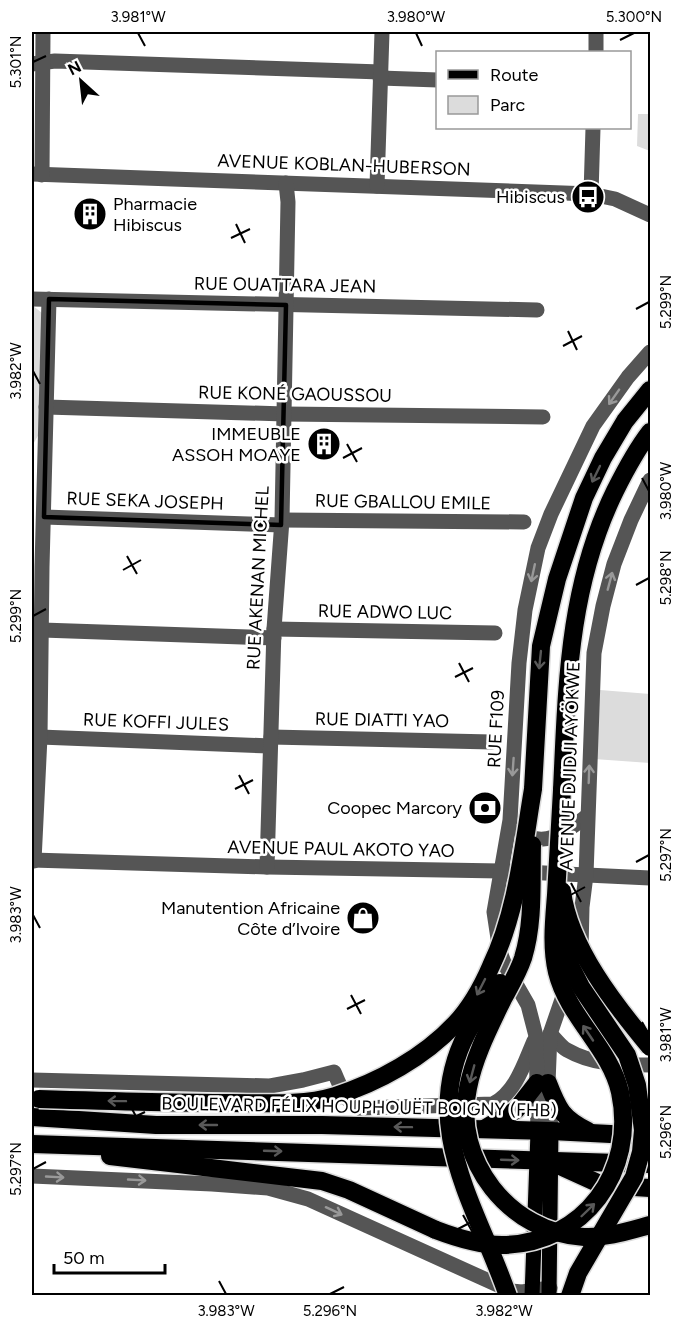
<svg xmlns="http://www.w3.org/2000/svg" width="682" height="1327" font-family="Figtree,sans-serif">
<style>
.green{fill:#dcdcdc}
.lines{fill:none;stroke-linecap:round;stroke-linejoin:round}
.major-casing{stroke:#dbdbdb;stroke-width:18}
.highway-casing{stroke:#dbdbdb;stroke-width:21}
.minor{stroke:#555;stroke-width:15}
.major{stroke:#000;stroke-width:15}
.highway{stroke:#000;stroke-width:18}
.highway-bridge-casing{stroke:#dbdbdb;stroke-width:21;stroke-linecap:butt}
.highway-bridge{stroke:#000;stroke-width:18}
.oneway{stroke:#999}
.oneway2{stroke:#595959}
.marked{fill:none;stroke:#000;stroke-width:4.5;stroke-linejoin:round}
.ticks{fill:none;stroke:#000;stroke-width:2}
.labels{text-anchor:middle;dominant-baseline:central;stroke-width:5;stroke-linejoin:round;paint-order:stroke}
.street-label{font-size:18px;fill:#000;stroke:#fff}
.poi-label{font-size:18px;fill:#000;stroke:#fff;text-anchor:end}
.neatline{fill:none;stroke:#000;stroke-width:2}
.ticks-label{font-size:15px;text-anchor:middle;fill:#000}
</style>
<rect width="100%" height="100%" fill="#fff"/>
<!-- green -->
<g class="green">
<polygon points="638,114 650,114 650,151 637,146"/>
<polygon points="32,305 42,313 39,434 32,446"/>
<polygon points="600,690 650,694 650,763 594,759"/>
</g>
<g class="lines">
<!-- major casing -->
<g class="major-casing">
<g id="major">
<polyline points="532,1296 538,1132"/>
<polyline points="549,1296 551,1131"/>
</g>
</g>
<!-- highway casing -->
<g class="highway-casing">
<g id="highway">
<polyline points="533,789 541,646 557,579 584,498 603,458 625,421 650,390"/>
<path d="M562 790C567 686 568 587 615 491 625 471 636 450 650 432"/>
<path d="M548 1083C558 1109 562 1118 588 1131"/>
<polyline points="32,1117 156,1125 322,1125 551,1131 650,1136"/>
<polyline points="484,1129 516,1110 537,1083"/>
<polyline points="32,1144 650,1164"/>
<polyline points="110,1156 322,1181 349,1190 436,1230"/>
<polyline points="558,1165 602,1185 650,1188"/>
</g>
</g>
<!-- minor -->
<g class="minor">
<polyline points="596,52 596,32"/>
<polyline points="32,64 55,61 381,72"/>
<polyline points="380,78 438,80"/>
<polyline points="32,174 591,194 615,199 650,215"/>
<polyline points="42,175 43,32"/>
<polyline points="377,186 382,32"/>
<polyline points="591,194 593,128"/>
<polyline points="32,299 537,310"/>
<polyline points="46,407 285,414 543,417"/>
<polyline points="44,517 281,525"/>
<polyline points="282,520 524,522"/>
<polyline points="274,629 495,633"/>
<polyline points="42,630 274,638"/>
<polyline points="40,737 270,746"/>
<polyline points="271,737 492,742"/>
<path d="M521 831C543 851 568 830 587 816"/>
<polyline points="32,860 267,867 501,871 650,878"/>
<polyline points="34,861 40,737 42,567 49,299"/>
<polyline points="267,867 274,629 282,520 288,202 286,183"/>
<polyline points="581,949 582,907 586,875 594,653 603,606 614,564 631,520 650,480"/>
<path d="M550 1034C556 1039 561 1047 567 1050 593 1065 622 1065 650 1065"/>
<path d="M32 1080 270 1086 303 1080 334 1072C340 1085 345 1102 359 1108L493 1104C516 1092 524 1064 534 1041"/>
<polyline points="551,1131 548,1083 550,1034 567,985"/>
<polyline points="538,1132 536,1036 528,1005 505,965 500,952 494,912 510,820 519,663 525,610 538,548 551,514 593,426 628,377 650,352"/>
<polyline points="32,1176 212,1184 268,1188 308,1199 511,1291 522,1292 550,1288"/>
</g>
<!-- major -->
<use href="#major" class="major"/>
<!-- highway -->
<use href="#highway" class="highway"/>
<!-- highway-bridge casing -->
<g class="highway-bridge-casing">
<g id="highway-bridge">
<path d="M532 845C531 883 534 922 523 958 518 973 510 986 503 999 489 1028 474 1057 468 1088 452 1160 510 1233 584 1237 607 1238 628 1231 650 1225"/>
<path d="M562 891C569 947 615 1005 650 1047"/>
<polyline points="559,932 571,967 581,987 627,1055 637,1085 643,1130 641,1152 634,1177 578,1273 570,1296"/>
<path d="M500 983C490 1000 476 1016 467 1033 418 1127 478 1208 508 1296"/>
<path d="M39 1099C103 1101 167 1103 231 1103 265 1103 302 1106 335 1096 379 1082 424 1057 455 1024 471 1007 482 987 491 966 517 912 523 848 533 789"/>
<path d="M436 1230C457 1238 479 1245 502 1245 584 1244 637 1171 620 1092 610 1048 568 1017 557 972 551 947 554 920 556 895 558 860 560 825 562 790"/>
</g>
</g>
<!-- highway-bridge -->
<use href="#highway-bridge" class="highway-bridge"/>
</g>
<!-- one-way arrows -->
<defs><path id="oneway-shaft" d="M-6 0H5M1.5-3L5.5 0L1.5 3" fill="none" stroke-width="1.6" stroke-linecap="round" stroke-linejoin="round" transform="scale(1.5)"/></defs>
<g class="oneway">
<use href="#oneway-shaft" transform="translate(614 397) rotate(125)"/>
<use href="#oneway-shaft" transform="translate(533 573) rotate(102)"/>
<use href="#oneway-shaft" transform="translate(610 581) rotate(-75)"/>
<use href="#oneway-shaft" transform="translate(513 767) rotate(94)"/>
<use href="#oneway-shaft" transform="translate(589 774) rotate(-88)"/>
<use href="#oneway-shaft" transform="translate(55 1177) rotate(3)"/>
<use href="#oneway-shaft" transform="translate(137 1180) rotate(3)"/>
<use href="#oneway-shaft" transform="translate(334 1211) rotate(25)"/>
</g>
<g class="oneway2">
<use href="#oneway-shaft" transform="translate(596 474) rotate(116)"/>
<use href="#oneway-shaft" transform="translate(540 660) rotate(96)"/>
<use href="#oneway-shaft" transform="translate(481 987) rotate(117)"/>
<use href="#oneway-shaft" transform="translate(588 1033) rotate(-124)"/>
<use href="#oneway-shaft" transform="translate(472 1074) rotate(105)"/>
<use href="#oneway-shaft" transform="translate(117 1101) rotate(-179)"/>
<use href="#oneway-shaft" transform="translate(208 1125) rotate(-180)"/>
<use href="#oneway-shaft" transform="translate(403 1127) rotate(-179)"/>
<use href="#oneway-shaft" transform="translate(273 1151) rotate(2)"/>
<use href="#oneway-shaft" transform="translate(510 1160) rotate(2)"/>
<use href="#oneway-shaft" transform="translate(588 1210) rotate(-44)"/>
</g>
<!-- marked area -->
<path class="marked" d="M49 299 286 305 281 525 44 517Z"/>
<!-- ticks -->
<path class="ticks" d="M138 33 145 46M416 33 422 46M620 40 634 33M33 62 46 56M236 224 245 243M231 238 250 229M636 309 649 302M568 331 577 350M563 346 582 336M33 371 40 384M347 444 357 462M343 458 362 448M642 478 649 491M127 556 137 574M123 570 141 560M636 585 649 578M33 616 46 609M459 663 469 682M455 677 473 668M239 775 249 794M235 789 253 780M636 862 649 855M571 883 581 902M567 897 585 887M33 915 40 928M351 995 361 1014M347 1009 365 1000M642 1022 649 1035M131 1107 141 1126M126 1121 145 1112M636 1138 649 1132M33 1169 46 1162M463 1215 473 1233M458 1229 477 1219M219 1281 226 1294M497 1281 504 1294M330 1294 344 1287"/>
<!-- icons -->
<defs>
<g id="bus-disc" transform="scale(1.725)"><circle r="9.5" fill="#000" stroke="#fff"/><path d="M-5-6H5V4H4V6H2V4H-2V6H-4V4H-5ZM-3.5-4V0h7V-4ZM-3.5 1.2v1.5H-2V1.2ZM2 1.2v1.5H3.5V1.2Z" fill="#fff"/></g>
<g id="building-disc" transform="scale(1.725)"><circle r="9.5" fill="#000" stroke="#fff"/><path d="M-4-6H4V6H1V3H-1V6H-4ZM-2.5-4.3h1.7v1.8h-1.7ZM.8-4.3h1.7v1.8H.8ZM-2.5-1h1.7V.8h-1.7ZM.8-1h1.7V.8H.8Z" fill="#fff"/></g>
<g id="bank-disc" transform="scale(1.725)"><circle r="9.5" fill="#000" stroke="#fff"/><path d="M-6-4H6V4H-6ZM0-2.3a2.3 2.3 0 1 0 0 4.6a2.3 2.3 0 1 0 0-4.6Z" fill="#fff"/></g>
<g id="shop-disc" transform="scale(1.725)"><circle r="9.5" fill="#000" stroke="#fff"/><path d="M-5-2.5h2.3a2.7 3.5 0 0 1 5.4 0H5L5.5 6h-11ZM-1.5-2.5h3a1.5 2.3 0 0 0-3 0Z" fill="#fff"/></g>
</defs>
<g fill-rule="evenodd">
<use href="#bus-disc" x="588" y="197"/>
<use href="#building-disc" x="90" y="214"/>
<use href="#building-disc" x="324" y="444"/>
<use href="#bank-disc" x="485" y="808"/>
<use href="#shop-disc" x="363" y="918"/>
</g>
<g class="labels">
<!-- street labels -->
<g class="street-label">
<text transform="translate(344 165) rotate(2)">AVENUE KOBLAN-HUBERSON</text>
<text transform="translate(285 285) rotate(1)">RUE OUATTARA JEAN</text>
<text transform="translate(295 394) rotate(1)">RUE KONÉ GAOUSSOU</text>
<text transform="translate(145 501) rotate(2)">RUE SEKA JOSEPH</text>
<text transform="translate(403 502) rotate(1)">RUE GBALLOU EMILE</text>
<text transform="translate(258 578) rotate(-87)">RUE AKENAN MICHEL</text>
<text transform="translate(385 612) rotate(1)">RUE ADWO LUC</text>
<text transform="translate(382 720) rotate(1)">RUE DIATTI YAO</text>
<text transform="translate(156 722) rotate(2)">RUE KOFFI JULES</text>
<text transform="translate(496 729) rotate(-87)">RUE F109</text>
<text transform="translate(570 766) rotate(-88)">AVENUE DJIDJI AYÖKWE</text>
<text transform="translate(341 849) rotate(1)">AVENUE PAUL AKOTO YAO</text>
<text transform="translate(359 1107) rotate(1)">BOULEVARD FÉLIX HOUPHOUËT BOIGNY (FHB)</text>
</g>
<!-- poi labels -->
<g class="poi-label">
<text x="565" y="197">Hibiscus</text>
<text x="113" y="204" text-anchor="start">Pharmacie<tspan x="113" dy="21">Hibiscus</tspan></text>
<text x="301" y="434">IMMEUBLE<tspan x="301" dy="21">ASSOH MOAYE</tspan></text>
<text x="462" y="808">Coopec Marcory</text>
<text x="340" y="908">Manutention Africaine<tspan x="340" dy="21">Côte d’Ivoire</tspan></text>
</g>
</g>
<!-- border -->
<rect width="682" height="1327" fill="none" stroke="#ffffff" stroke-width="66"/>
<!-- legend -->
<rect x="436" y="51" width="195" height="78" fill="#ffffff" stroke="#999999" stroke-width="1.5"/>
<rect x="448" y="70" width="30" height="9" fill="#000000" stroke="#999999" stroke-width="1.5"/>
<text x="490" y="81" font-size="18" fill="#000000">Route</text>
<rect x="448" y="96" width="30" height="18" fill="#dcdcdc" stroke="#999999" stroke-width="1.5"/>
<text x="490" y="111" font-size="18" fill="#000000">Parc</text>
<!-- north arrow -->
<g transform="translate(81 81) rotate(333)" stroke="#ffffff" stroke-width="4.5" paint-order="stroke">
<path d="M0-4.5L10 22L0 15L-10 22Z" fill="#000000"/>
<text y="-9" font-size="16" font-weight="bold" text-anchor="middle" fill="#000000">N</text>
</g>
<!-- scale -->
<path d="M54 1264v9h111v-9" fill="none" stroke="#000000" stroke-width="3"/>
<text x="63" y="1264" font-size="18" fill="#000000" stroke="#ffffff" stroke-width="4.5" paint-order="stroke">50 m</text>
<rect x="33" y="33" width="616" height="1261" class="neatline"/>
<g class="ticks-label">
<text x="138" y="22">3.981°W</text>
<text x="416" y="22">3.980°W</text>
<text x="634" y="22">5.300°N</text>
<text transform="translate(16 62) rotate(-90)" y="5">5.301°N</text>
<text transform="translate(666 302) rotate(-90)" y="5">5.299°N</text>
<text transform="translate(16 371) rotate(-90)" y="5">3.982°W</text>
<text transform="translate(666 491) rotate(-90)" y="5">3.980°W</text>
<text transform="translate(666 578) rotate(-90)" y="5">5.298°N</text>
<text transform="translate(16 616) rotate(-90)" y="5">5.299°N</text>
<text transform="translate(666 855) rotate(-90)" y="5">5.297°N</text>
<text transform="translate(16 915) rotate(-90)" y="5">3.983°W</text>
<text transform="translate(666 1035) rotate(-90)" y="5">3.981°W</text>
<text transform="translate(666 1132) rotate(-90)" y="5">5.296°N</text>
<text transform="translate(16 1169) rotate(-90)" y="5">5.297°N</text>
<text x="226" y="1316">3.983°W</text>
<text x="330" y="1316">5.296°N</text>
<text x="504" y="1316">3.982°W</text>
</g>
</svg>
